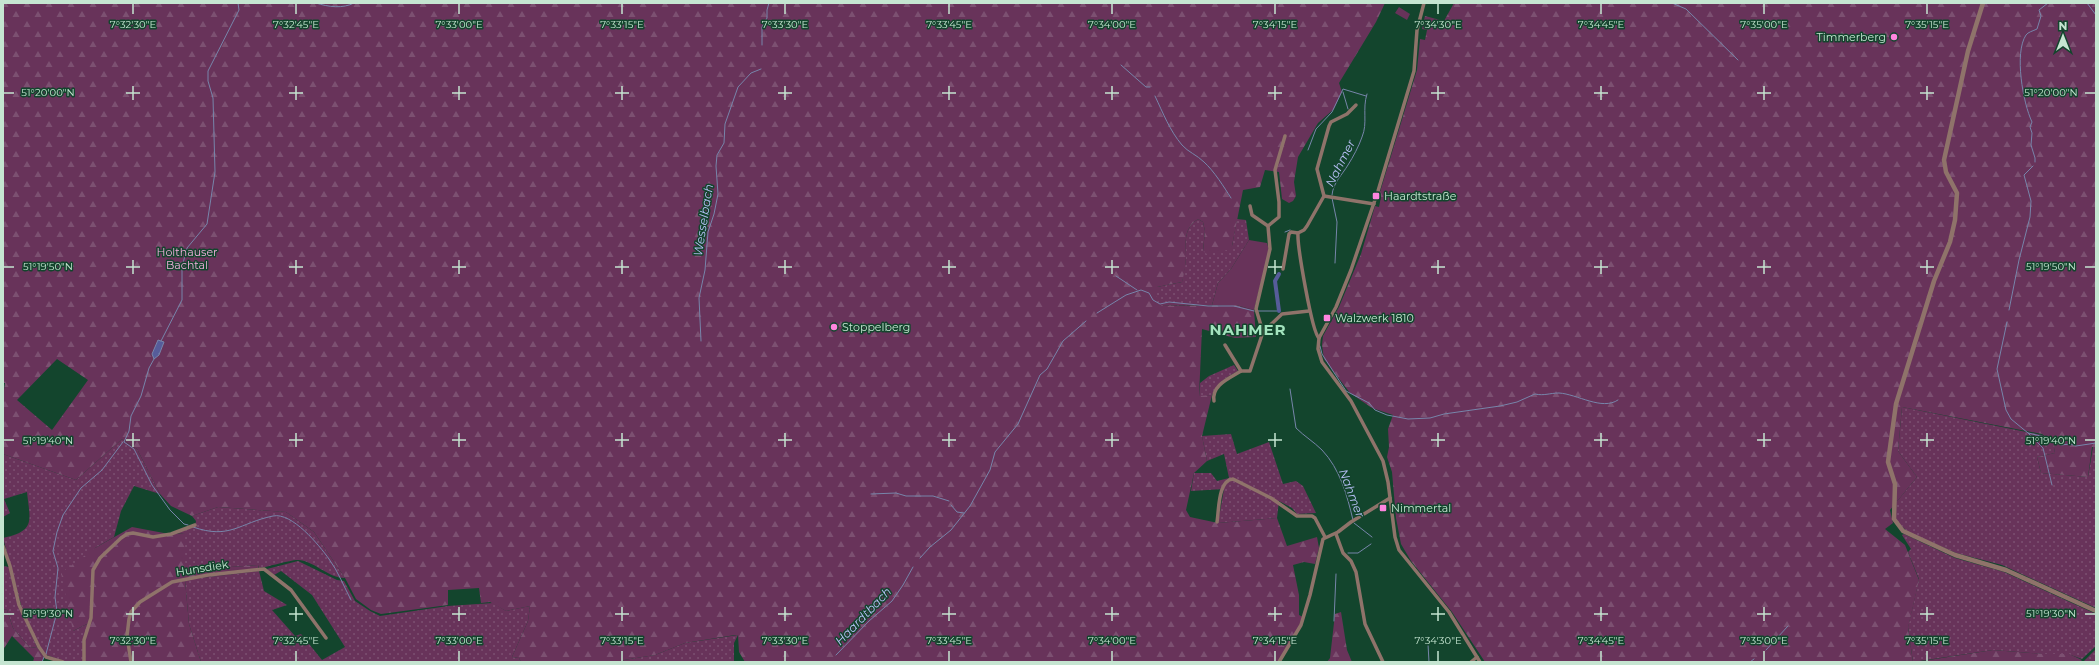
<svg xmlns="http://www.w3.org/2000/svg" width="2099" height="665" font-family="Montserrat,sans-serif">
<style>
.grass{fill:url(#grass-dots)}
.forest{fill:url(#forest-firs);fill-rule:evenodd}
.garden{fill:#68335a}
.water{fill:url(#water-ripples);stroke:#7785aa}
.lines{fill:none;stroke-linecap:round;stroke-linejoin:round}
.stream{stroke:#7785aa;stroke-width:1}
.canal{stroke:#565c9a;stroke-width:4}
.minor{stroke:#8f736a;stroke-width:3.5}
.tertiary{stroke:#8f736a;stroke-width:4.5}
.ticks{fill:none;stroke:#c5e5d1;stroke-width:1.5}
.poi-dot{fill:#ff85df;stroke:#13452d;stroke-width:1.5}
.labels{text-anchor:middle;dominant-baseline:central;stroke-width:3;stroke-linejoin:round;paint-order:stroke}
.poi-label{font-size:11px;fill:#c5e5d1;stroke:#13452d;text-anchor:start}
.park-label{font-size:11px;fill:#f6afe0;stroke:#13452d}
.street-label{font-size:11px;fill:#c5e5d1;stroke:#13452d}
.water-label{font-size:12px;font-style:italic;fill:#b9c1f8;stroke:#13452d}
.district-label{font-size:15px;font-weight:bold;letter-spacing:1px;fill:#a3e4be;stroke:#13452d}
.ticks-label{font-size:10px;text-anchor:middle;fill:#c5e5d1;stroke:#13452d;stroke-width:3;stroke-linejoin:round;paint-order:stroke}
</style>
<defs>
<pattern id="grass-dots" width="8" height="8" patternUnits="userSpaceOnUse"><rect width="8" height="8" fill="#68335a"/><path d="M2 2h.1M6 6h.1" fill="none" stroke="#7c5071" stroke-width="1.8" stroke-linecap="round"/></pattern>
<pattern id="forest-firs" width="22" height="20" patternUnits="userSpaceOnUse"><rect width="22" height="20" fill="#68335a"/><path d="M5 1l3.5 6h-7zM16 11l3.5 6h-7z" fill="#7c5071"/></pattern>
<pattern id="water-ripples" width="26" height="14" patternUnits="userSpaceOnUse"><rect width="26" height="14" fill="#565c9a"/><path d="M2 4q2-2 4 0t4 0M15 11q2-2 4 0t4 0" fill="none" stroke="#6d73a7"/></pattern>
</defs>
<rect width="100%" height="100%" fill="#13452d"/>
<!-- grass -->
<g class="grass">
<path d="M1198 219 1203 222 1205 231 1203 251 1232 246 1237 219 1246 220 1249 240 1231 269 1218 283 1212 305 1157 306V287L1182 282C1183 274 1186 265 1186 256 1186 241 1183 229 1198 219Z"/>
<path d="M1234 365 1238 371C1227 377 1217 383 1212 395L1199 397 1200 383 1209 376Z"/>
<polygon points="1902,407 2042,435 2053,442 2055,453 2037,457 2041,473 2088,477 2093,447 2096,447 2096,608 2002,565 1956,553 1908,532 1898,523 1895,516 1894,505 1917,477 1898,451"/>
<polygon points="1231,434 1237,454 1269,442 1283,484 1296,481 1303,486 1316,513 1297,514 1292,508 1279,501 1277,518 1218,523 1224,489 1191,491 1194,473 1211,473 1217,481 1229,478 1224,454 1207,461 1202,436"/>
<path d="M122 439 137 449 160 494 134 486 121 511 114 537 95 548 73 631 89 623 83 662H65L44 654 24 616 3 538C36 531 30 521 27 492L4 499 10 513 3 517V454L76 480Z"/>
<path d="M218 507 286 512 314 532 345 578C328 578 316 562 299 560 292 559 268 567 259 568L258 565 185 570V533H175L195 526 196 521 192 516Z"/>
<polygon points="1904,534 1955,558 2004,572 2096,614 2096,646 2082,659 2068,654 2042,654 1993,650 1913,662 1908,627 1919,579 1908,552 1911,549 1902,535"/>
<polygon points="298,561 337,580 344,581 355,601 370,611 380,616 448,606 493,603 506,611 530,606 528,621 512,657 519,658 521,662 201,662 189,624 185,580 259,571 264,591 287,605 272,610 295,636 301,634 322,660 345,647 312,595 281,571 274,575 267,569"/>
<polygon points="3,566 9,567 18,605 37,647 30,648 13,628 7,610 3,609"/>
<polygon points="738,635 734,643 734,662 622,662 624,660 655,655 685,643"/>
<polygon points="2096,649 2096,662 2083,662"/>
</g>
<!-- forest -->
<g class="forest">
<path d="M3 3H1385L1376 22 1339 83 1342 92 1334 109 1318 123 1298 157 1294 182 1296 196 1293 201 1289 203 1282 199 1279 172 1265 170 1260 187 1243 190 1232 246 1227 250 1207 254 1203 251 1205 231 1203 222 1198 219C1183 229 1186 241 1186 257 1186 265 1184 274 1182 282L1157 287V306L1236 305 1254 310 1256 337 1235 338 1202 329 1199 396 1212 395 1202 436 1207 461 1194 473 1186 510 1190 517 1218 523 1277 518 1287 546 1317 537 1319 548 1315 564 1304 562 1293 565 1299 595V615L1303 617 1301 625 1278 662H745L739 652 738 635H735L685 643 655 655 624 660 622 662H521L519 658 512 657 528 621 530 606 506 611 490 602 481 603 479 588 448 590V605L381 614 371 610 356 599 345 578 314 532 286 512 218 507 192 516 171 506 160 494 137 449 122 439 76 480 3 454V396L5 383H3ZM57 359 88 380 52 430 17 400Z"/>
<polygon points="1454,3 2096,3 2096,447 2092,447 2088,477 2041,473 2037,457 2055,453 2053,442 2042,434 1902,407 1898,451 1917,477 1890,510 1893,523 1885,529 1905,545 1919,580 1908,628 1913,662 1485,662 1452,612 1411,561 1401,544 1396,518 1392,472 1387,457 1389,447 1388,429 1393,415 1372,408 1350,393 1324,359 1322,345 1323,336 1339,307 1361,254 1375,206 1379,207 1381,197 1380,192 1417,70 1420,39 1425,40 1427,30 1422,29 1425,16 1444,21"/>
<polygon points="132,527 169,534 185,533 185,570 258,565 259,571 185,580 189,624 201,662 85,662 85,641 89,623 73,631 61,573 95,548"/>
<polygon points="3,609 7,610 13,628 30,648 37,647 44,657 42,662 33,662 34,658 12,636 3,650"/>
<polygon points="1341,612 1347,650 1352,662 1327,662 1330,658 1335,614"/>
<polygon points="1993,650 2043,654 2069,654 2082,660 2080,662 1916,662"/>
</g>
<!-- garden -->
<g class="garden">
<polygon points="1399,7 1410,14 1407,20 1395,13"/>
<polygon points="1249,240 1267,243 1269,250 1254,310 1236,305 1212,305 1218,283 1231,269"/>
</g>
<!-- water -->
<polygon class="water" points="158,340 164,342 159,355 154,359 152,354"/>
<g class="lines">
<!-- stream -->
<g class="stream">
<path d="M316 3C328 7 343 9 354 3"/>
<polyline points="1672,3 1686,9 1738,60"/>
<polyline points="2087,3 2096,15"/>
<polyline points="762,45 762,27 767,18 767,10 769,3"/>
<polyline points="1121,65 1146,87 1150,87"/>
<polyline points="1343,92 1348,109"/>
<path d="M1155 96C1163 113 1170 131 1182 145 1188 152 1197 155 1204 162 1214 171 1224 187 1231 198"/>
<polyline points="1308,150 1316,129 1332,112 1343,89 1366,96"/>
<path d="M2035 162V158L2031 145 2032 133 2030 127 2032 122C2023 103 2014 53 2026 35 2028 32 2033 31 2037 29L2041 16 2039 10 2048 3"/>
<path d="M1332 195C1333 183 1342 175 1348 165 1353 157 1359 146 1362 137 1368 123 1362 109 1367 94"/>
<polyline points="1332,198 1337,222 1335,263"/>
<polyline points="1285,232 1290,230"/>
<polyline points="1116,276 1137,290"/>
<polyline points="2009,310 2019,260 2030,217 2031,201 2024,175 2033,166"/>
<polyline points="1258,311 1277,311"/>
<polyline points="1097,313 1126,295 1141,290 1149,293 1153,300 1160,304 1169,302 1208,306 1234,306 1254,311"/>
<polyline points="2007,322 1997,369 2006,410 2011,419 2028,433 2049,438 2061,445 2070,444 2076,446 2096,443"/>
<polyline points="161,341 182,300 182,267 187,248 207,224 215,172 213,98 208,81 208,71 239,10 238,3"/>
<polyline points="701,341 699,298 705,270 708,232 714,214 718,194 716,166 717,155 724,143 725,124 738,87 751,73 761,69"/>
<path d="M1320 346 1322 354 1346 391 1369 403 1375 410 1387 415 1408 419 1430 418 1444 414 1500 406 1517 402 1535 394C1544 396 1550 393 1559 393 1577 394 1602 411 1618 400"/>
<polyline points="154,359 149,368 141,396 131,416 129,431 124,442 134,449 152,485 170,510 184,524 188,525"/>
<path d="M1290 389 1296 428C1304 436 1314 442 1322 450 1340 469 1347 495 1353 520"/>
<polyline points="2028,433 2043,448 2052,485"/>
<polyline points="871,494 896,493 906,496 933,496 949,501"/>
<polyline points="951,505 957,512 964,513"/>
<polyline points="1354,523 1372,537"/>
<path d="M193 527C230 540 239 523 273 516 292 512 319 545 329 559 338 571 344 587 351 600"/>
<polyline points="1348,553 1358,553 1371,544"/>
<polyline points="920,558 930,547 951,530 970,506 990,470 995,452 1018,424 1040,375 1047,369 1063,341 1086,321"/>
<polyline points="1334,621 1336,574"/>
<polyline points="1428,644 1429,662"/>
<polyline points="1766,650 1788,626"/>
<polyline points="46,654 57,612 55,597 58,568 53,551 57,532 63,515 81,488 102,470 123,442"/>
<polyline points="836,655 869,621 892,601 903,585 913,567"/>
<polyline points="42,662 44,657"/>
<polyline points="1750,662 1754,659"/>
</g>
<!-- canal -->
<polyline class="canal" points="1279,274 1275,281 1279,311"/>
<!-- minor -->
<g class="minor">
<polyline points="1424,3 1417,30 1414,71 1378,191 1351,270 1336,307 1319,338 1318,349 1322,362 1351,401 1383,461 1388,482 1395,537 1399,550 1449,612 1480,662"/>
<polyline points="1324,196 1317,169 1329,126 1331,122 1347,114 1356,105"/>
<polyline points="1250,206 1252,215 1268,226"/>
<polyline points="1283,269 1289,234 1291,232 1298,233"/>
<polyline points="1263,332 1256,309 1270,249 1268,226 1279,217 1279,202 1275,170 1285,136"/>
<path d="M1319 338C1312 333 1297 245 1298 233L1304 230 1307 226 1324 196 1374 204"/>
<polyline points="1225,345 1241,371 1250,371 1263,332 1282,314 1309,311"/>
<path d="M1214 401C1211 385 1230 378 1241 371"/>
<path d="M1217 522C1219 510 1218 480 1233 479L1271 498 1297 516H1312L1315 518 1325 537"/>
<polyline points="1336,534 1343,553 1351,561 1356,572 1365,624 1383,662"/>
<polyline points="3,546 10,566 19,605 39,647 46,657 63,662"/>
<polyline points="84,662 84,640 91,618 93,570 100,558 121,538 127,534 133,533 153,537 171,534 195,525"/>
<polyline points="131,662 127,636 129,619 131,612 140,602 172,582 208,575 264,569 291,590 326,638"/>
<polyline points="1279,662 1301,625 1310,595 1323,539 1338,532 1351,522 1390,498"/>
<polyline points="1471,662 1477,657"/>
</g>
<!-- tertiary -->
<polyline class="tertiary" points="1983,3 1968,51 1944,160 1946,172 1957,193 1955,220 1950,242 1934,281 1896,404 1888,462 1895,484 1894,519 1903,531 1955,555 2006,570 2096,611"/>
</g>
<!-- ticks -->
<path class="ticks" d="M133 4V14M296 4V14M459 4V14M622 4V14M785 4V14M949 4V14M1112 4V14M1275 4V14M1438 4V14M1601 4V14M1764 4V14M1927 4V14M133 86V100M296 86V100M459 86V100M622 86V100M785 86V100M949 86V100M1112 86V100M1275 86V100M1438 86V100M1601 86V100M1764 86V100M1927 86V100M4 93H14M126 93H140M289 93H303M452 93H466M615 93H629M778 93H792M942 93H956M1105 93H1119M1268 93H1282M1431 93H1445M1594 93H1608M1757 93H1771M1920 93H1934M2085 93H2095M133 260V274M296 260V274M459 260V274M622 260V274M785 260V274M949 260V274M1112 260V274M1275 260V274M1438 260V274M1601 260V274M1764 260V274M1927 260V274M4 267H14M126 267H140M289 267H303M452 267H466M615 267H629M778 267H792M942 267H956M1105 267H1119M1268 267H1282M1431 267H1445M1594 267H1608M1757 267H1771M1920 267H1934M2085 267H2095M133 433V447M296 433V447M459 433V447M622 433V447M785 433V447M949 433V447M1112 433V447M1275 433V447M1438 433V447M1601 433V447M1764 433V447M1927 433V447M4 440H14M126 440H140M289 440H303M452 440H466M615 440H629M778 440H792M942 440H956M1105 440H1119M1268 440H1282M1431 440H1445M1594 440H1608M1757 440H1771M1920 440H1934M2085 440H2095M133 607V621M296 607V621M459 607V621M622 607V621M785 607V621M949 607V621M1112 607V621M1275 607V621M1438 607V621M1601 607V621M1764 607V621M1927 607V621M4 614H14M126 614H140M289 614H303M452 614H466M615 614H629M778 614H792M942 614H956M1105 614H1119M1268 614H1282M1431 614H1445M1594 614H1608M1757 614H1771M1920 614H1934M2085 614H2095M133 651V661M296 651V661M459 651V661M622 651V661M785 651V661M949 651V661M1112 651V661M1275 651V661M1438 651V661M1601 651V661M1764 651V661M1927 651V661"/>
<!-- markers -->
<g class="poi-dot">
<circle cx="1894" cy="37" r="4"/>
<rect x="1372" y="192" width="8" height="8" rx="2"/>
<rect x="1323" y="314" width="8" height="8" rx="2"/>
<circle cx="834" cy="327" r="4"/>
<rect x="1379" y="504" width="8" height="8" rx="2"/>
</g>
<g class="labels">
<!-- poi labels -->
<g class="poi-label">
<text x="1886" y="37" text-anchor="end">Timmerberg</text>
<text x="1384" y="196">Haardtstraße</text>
<text x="1335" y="318">Walzwerk 1810</text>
<text x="842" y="327">Stoppelberg</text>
<text x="1391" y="508">Nimmertal</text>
</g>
<!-- park labels -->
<g class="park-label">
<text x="187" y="252">Holthauser<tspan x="187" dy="13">Bachtal</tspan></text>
</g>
<!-- street labels -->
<g class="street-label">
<text transform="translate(202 568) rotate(-9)">Hunsdiek</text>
</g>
<!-- water labels -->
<g class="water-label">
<text transform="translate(1340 163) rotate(-63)">Nahmer</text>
<text transform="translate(703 220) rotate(-81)">Wesselbach</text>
<text transform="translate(1352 493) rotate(69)">Nahmer</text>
<text transform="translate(863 616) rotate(-46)">Haardtbach</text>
</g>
<!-- district labels -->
<g class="district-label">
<text x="1248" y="329">NAHMER</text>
</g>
</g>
<g class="ticks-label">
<text x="133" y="28">7°32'30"E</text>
<text x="296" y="28">7°32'45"E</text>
<text x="459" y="28">7°33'00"E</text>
<text x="622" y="28">7°33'15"E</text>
<text x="785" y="28">7°33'30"E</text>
<text x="949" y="28">7°33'45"E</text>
<text x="1112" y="28">7°34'00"E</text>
<text x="1275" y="28">7°34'15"E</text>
<text x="1438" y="28">7°34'30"E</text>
<text x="1601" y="28">7°34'45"E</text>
<text x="1764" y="28">7°35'00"E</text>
<text x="1927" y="28">7°35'15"E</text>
<text x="48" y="96">51°20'00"N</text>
<text x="2051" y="96">51°20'00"N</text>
<text x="48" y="270">51°19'50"N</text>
<text x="2051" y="270">51°19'50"N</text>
<text x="48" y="444">51°19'40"N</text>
<text x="2051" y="444">51°19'40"N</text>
<text x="48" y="617">51°19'30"N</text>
<text x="2051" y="617">51°19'30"N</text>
<text x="133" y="644">7°32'30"E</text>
<text x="296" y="644">7°32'45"E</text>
<text x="459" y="644">7°33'00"E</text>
<text x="622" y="644">7°33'15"E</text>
<text x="785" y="644">7°33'30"E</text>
<text x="949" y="644">7°33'45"E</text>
<text x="1112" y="644">7°34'00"E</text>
<text x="1275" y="644">7°34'15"E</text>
<text x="1438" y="644">7°34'30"E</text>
<text x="1601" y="644">7°34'45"E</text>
<text x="1764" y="644">7°35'00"E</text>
<text x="1927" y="644">7°35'15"E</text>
</g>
<!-- border -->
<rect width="2099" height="665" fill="none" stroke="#c5e5d1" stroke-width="8"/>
<!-- north arrow -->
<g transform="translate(2063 36)" stroke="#13452d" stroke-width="3" paint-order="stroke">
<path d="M0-3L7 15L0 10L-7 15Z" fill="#c5e5d1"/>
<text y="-6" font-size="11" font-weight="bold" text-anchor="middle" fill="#c5e5d1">N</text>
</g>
</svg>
